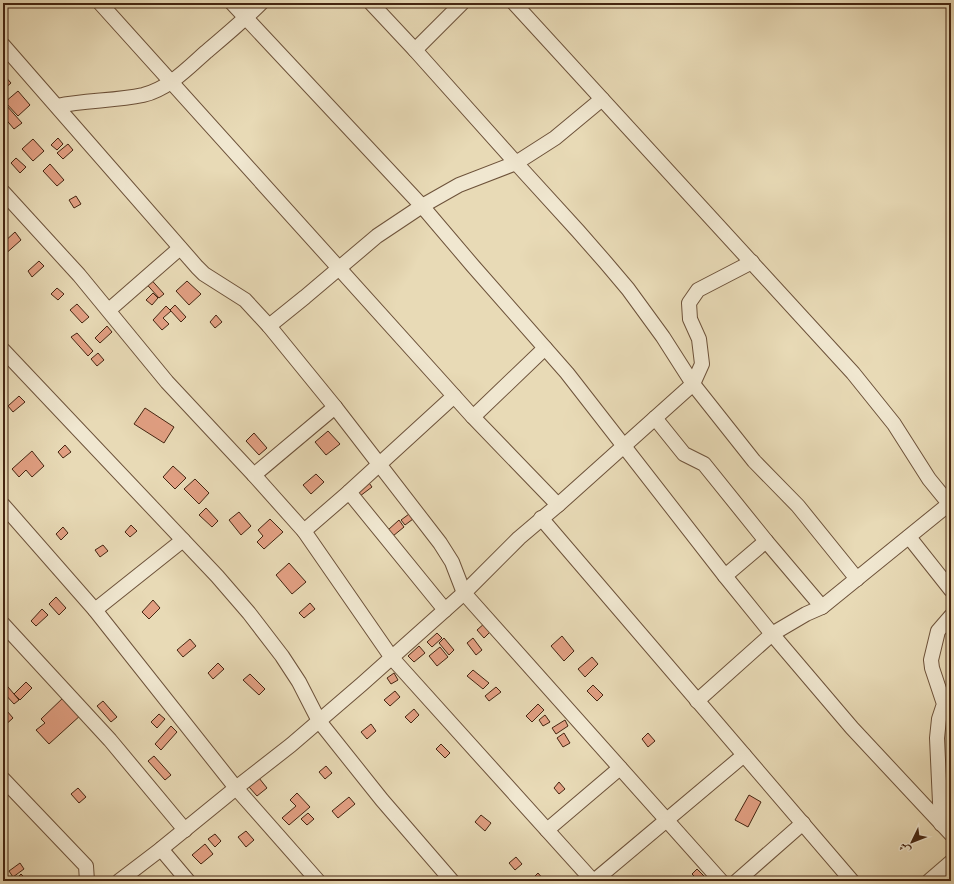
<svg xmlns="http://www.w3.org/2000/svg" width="954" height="884" font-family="Alegreya,Amiri,serif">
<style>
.building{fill:#e19f82;stroke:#442511}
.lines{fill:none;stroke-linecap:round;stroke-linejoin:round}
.minor-casing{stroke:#6d523a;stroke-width:16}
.minor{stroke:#f0e7d0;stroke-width:14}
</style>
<rect width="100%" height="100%" fill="#e8dab6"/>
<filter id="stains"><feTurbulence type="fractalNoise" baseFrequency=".005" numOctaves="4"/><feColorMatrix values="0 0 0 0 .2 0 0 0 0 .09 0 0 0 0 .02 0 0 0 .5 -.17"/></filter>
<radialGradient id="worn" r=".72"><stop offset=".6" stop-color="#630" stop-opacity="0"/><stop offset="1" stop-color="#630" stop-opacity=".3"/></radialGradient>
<!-- building -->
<g class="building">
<polygon points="3,74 11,83 3,90"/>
<polygon points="18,91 30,105 18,116 5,102"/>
<polygon points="6,105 22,123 14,129 3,116 3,108"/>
<polygon points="58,138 63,144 57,150 51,145"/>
<polygon points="33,139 44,151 33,161 22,149"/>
<polygon points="68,144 73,150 63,159 57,153"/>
<polygon points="16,158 26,167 20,173 11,163"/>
<polygon points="50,164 64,180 57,186 43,171"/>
<polygon points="76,196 81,204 74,208 69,200"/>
<polygon points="15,232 21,240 3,256 3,243"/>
<polygon points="39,261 44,266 32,277 28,271"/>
<polygon points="147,275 164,294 159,298 142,279"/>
<polygon points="187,281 201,294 189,305 176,291"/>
<polygon points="57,288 64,294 58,300 51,294"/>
<polygon points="153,293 158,298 152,305 146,300"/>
<polygon points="77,304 89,317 82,323 70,310"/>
<polygon points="175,305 186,317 181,322 170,310"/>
<polygon points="166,306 171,311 163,318 169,324 162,330 153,320"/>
<polygon points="216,315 222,322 215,328 210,322"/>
<polygon points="107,326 112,332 100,343 95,338"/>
<polygon points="77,333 93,351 88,356 71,337"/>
<polygon points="98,353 104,360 97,366 91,359"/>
<polygon points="19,396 25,402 13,412 8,406"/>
<polygon points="145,408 174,427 164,443 134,424"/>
<polygon points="328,431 340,444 326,455 315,442"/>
<polygon points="254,433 267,448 259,455 246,441"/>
<polygon points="65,445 71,452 63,458 58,452"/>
<polygon points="32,451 44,466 32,477 26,470 19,477 12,469"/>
<polygon points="173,466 186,478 175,489 163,477"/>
<polygon points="316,474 324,482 311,494 303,485"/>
<polygon points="195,479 209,493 199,504 184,489"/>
<polygon points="367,480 372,487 360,496 355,489"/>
<polygon points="206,508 218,521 212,527 199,515"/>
<polygon points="239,512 251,526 241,535 229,520"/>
<polygon points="409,514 413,519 405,525 401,520"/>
<polygon points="270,519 283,532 264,549 257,542 263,536 258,530"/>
<polygon points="399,520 404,527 393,536 388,530"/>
<polygon points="131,525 137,531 130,537 125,532"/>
<polygon points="63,527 68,533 61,540 56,534"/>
<polygon points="103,545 108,551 100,557 95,550"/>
<polygon points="289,563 306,582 292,594 276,575"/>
<polygon points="56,597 66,608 59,615 49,604"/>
<polygon points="153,600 160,608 149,619 142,612"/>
<polygon points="310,603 315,609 304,618 299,613"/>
<polygon points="42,609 48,615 36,626 31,621"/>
<polygon points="485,623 491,631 484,638 477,630"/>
<polygon points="437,633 442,638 432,647 427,642"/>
<polygon points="562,636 574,651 564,661 551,646"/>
<polygon points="444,638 454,650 449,655 439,643"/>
<polygon points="473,638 482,650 476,655 467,643"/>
<polygon points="190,639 196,646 183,657 177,650"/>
<polygon points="419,646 425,653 414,662 408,656"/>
<polygon points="440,647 448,657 437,666 429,656"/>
<polygon points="592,657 598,664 585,677 578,669"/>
<polygon points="218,663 224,669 213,679 208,673"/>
<polygon points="473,670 489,683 483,689 467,676"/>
<polygon points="394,673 398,680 391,684 387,678"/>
<polygon points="250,674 265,689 259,695 243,680"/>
<polygon points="3,681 19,700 14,704 3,692"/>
<polygon points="26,682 32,688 20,700 14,694"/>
<polygon points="593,685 603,695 597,701 587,691"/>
<polygon points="496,687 501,692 489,701 485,696"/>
<polygon points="395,691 400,697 390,706 384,700"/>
<polygon points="65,696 82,714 49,744 36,730 45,723 41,719"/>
<polygon points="103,701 117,717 111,722 97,706"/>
<polygon points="538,704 544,710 532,722 526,716"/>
<polygon points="414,709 419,715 411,723 405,717"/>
<polygon points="7,711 13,718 3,727 3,715"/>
<polygon points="159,714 165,719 157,728 151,722"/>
<polygon points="545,715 550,722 543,726 539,720"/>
<polygon points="565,720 568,726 556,734 552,728"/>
<polygon points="371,724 376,731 367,739 361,732"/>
<polygon points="171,726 177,732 161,750 155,744"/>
<polygon points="564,733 570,743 563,747 557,738"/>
<polygon points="648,733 655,741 648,747 642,739"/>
<polygon points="441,744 450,753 445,758 436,749"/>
<polygon points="154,756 171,775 165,780 148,761"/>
<polygon points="326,766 332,773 325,779 319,772"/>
<polygon points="259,778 267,788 257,796 249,787"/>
<polygon points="559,782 565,789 559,794 554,788"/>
<polygon points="78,788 86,797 79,803 71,794"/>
<polygon points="297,793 310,807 289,825 282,818 296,806 290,800"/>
<polygon points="749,795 761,802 748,827 735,820"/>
<polygon points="349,797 355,804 338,818 332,811"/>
<polygon points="308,813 314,819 307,825 301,819"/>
<polygon points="481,815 491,823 485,831 475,822"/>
<polygon points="246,831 254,840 246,847 238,837"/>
<polygon points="215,834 221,841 215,847 208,839"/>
<polygon points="205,844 213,854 201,864 192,855"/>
<polygon points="516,857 522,864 515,870 509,863"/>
<polygon points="20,863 24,869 13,877 9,871"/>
<polygon points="697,869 707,879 706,881 699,881 692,874"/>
<polygon points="538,873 544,880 543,881 530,881"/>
<polygon points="21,874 28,881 14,881"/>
</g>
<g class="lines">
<!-- minor casing -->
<g class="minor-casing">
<g id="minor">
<polyline points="100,3 473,417 558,505"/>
<polyline points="232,3 422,206 473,266 567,373 725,576 772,634 852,728 951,834"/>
<polyline points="371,3 415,50 516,163 578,231 606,263 628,289 663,337 693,384 754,461 798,506 857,579"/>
<polyline points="514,3 853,373 894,424 929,479 951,506"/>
<polyline points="3,45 197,267 204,274 245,300 269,326 335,407 440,543 452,562 464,593 721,881"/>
<polyline points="415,50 462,3"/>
<path d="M57 106C86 100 115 101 143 95 168 89 187 69 206 52 225 36 243 21 261 3"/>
<polyline points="3,192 79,275 167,382 254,475 304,531 392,658 593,881"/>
<polyline points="109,310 180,248"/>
<polyline points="269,326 305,297 377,236 422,206 459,185 516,163 555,138 602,99"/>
<polyline points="3,350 217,576 249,613 282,656 299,682 319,721 382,800 452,881"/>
<polyline points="473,417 545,348"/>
<polyline points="655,418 684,454 704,464 766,541 822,607"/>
<polyline points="254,475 335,407"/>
<polyline points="349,492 445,610"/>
<polyline points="3,505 95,610 236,788 318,881"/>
<polyline points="541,518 852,881"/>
<polyline points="304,531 349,492 454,396"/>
<polyline points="909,537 951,590"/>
<polyline points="725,576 766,541"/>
<polyline points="95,610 183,540"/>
<polyline points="3,624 110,740 185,830"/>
<polyline points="697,701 772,634 806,614 822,607 949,504"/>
<polyline points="3,779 86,866 87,881"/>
<polyline points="941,824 937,738 939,719 944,704 932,668 931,660 938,631 951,616"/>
<polyline points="547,830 620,768"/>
<polyline points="161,849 188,881"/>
<polyline points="119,881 161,849 236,788 291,745 362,684 464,593 519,538 558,505 693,384 702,364 699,339 690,319 689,303 698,290 752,262"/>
<polyline points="594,881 744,755"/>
<polyline points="737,881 803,823"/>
<polyline points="929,881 951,862"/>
</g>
</g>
<!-- minor -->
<use href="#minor" class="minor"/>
</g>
<!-- margin -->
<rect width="954" height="884" fill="none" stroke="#e8dab6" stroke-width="16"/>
<rect x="4" y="4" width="946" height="876" fill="none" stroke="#442511" stroke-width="2"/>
<rect x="8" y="8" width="938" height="868" fill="none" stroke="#442511"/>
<!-- north arrow -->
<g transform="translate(912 842) rotate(227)" stroke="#f0e7d0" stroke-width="3" paint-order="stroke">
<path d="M0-3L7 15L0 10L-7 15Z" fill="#442511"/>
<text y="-6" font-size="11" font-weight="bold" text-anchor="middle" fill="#442511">ش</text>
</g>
<rect width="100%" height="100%" filter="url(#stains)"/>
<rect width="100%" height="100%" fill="url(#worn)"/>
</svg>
